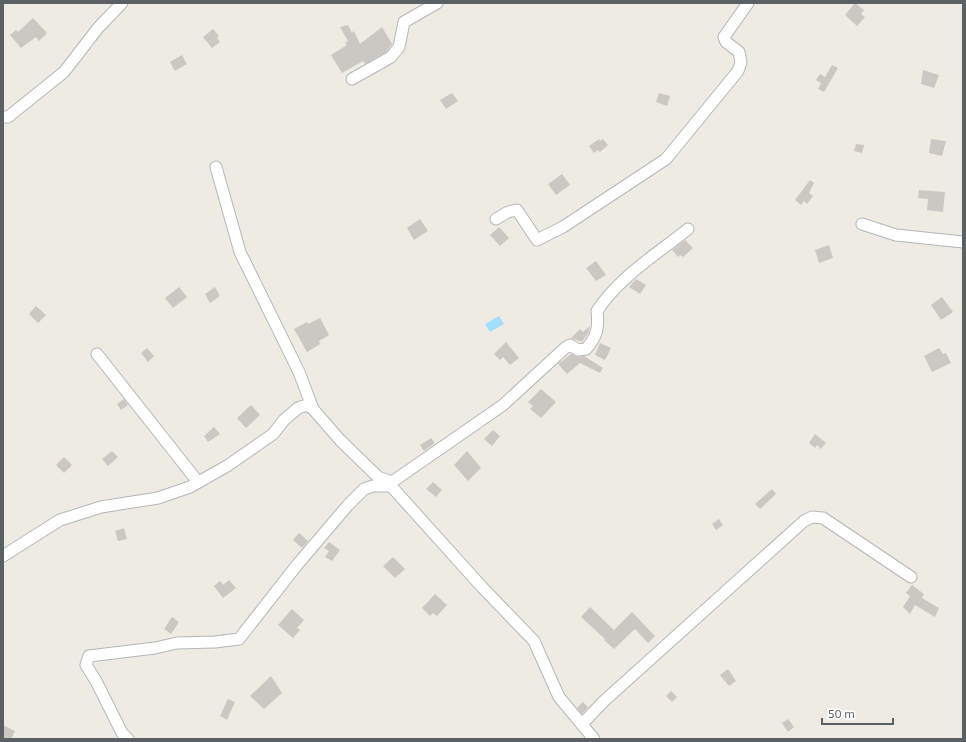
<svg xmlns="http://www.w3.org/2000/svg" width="966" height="742" font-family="'Exo 2',sans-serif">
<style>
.water{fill:#a2dfff}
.building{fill:#cbc7c2}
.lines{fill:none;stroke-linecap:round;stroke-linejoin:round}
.minor-casing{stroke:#b3b6ba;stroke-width:13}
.minor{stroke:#fff;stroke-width:11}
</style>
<rect width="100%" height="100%" fill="#eeebe3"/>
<!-- water -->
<polygon class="water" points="499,316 504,324 490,332 485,324"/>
<!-- building -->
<g class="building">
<polygon points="855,3 864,10 861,14 865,17 857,26 845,15"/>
<polygon points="33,18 47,33 39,41 36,37 21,48 10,35 16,30 18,32"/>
<polygon points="348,25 352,33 354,31 360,44 382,27 392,44 386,52 365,64 363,61 342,73 331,55 347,45 345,43 348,41 340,27"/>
<polygon points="213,29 219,36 217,38 220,42 212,48 203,37"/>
<polygon points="182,55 187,64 175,71 170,62"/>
<polygon points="832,65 838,68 824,92 818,89 821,83 816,80 820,74 825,77"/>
<polygon points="923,70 939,75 934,88 921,84"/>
<polygon points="452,93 458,101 446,109 440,100"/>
<polygon points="659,93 670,96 667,106 656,102"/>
<polygon points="599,139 600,141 603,139 608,145 600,152 598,150 594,153 589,146"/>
<polygon points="931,139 946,141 942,156 929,153"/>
<polygon points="856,144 864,145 862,153 854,151"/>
<polygon points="562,174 570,185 556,195 548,184"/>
<polygon points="810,180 814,183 809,193 813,196 807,204 804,201 801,205 795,200"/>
<polygon points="919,190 945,192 943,212 927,210 928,199 918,198"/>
<polygon points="420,219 428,231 414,240 407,228"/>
<polygon points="499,227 509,238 500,246 490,235"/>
<polygon points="685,240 693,248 683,257 680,255 678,257 672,250"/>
<polygon points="829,245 833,258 819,263 815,250"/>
<polygon points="596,261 606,275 596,281 586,268"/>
<polygon points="636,279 646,285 640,294 629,287"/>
<polygon points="179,287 187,297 173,308 165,298"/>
<polygon points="215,287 220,296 210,303 205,294"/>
<polygon points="942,297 953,312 941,320 931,305"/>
<polygon points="36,306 46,315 38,323 29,314"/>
<polygon points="320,318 329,335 319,341 320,344 307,352 294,329 307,322 308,324"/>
<polygon points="590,326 588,333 582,342 571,338 580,329 583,332"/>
<polygon points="506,342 519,358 510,365 503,357 500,360 494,354"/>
<polygon points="600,343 611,348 605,360 595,355"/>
<polygon points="147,348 154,356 148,362 141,353"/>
<polygon points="939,348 943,354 946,353 951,363 932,372 924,356"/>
<polygon points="571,354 578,357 584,356 603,368 600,373 580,363 567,374 558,364"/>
<polygon points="541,389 556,402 541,418 530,409 533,406 528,402"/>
<polygon points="124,399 128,405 121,410 117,404"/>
<polygon points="251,405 260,415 246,428 237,418"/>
<polygon points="214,427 220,434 208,442 204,436"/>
<polygon points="493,430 500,436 492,446 484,439"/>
<polygon points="815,434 826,443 821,449 817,445 815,448 809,443"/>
<polygon points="431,438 435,443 424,451 420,445"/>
<polygon points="112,451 118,457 108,466 102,459"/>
<polygon points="467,451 481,468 468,481 454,465"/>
<polygon points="64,457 72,465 64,473 56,465"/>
<polygon points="433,482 442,490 436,497 426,489"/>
<polygon points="772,489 776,494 760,509 755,504"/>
<polygon points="719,519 723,525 716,530 712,524"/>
<polygon points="124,528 127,539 118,541 115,531"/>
<polygon points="299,533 308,541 302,548 293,540"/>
<polygon points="329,542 340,550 332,561 325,557 329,551 324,548"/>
<polygon points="393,557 405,569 395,578 383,566"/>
<polygon points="229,580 236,588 223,598 214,586 220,581 223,585"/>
<polygon points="912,585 924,594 922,598 939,608 935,617 915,605 910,614 903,607 910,596 906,593"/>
<polygon points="435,594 447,605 437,616 433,613 430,616 422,608"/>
<polygon points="590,607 614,630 632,612 655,636 648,643 635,629 614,649 604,640 605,639 581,617"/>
<polygon points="292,609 304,620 297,628 300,630 293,638 278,625"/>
<polygon points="172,617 179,622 171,634 164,629"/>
<polygon points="728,669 736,681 729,686 720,675"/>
<polygon points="271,676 282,693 264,709 250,696"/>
<polygon points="671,691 677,697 672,702 666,696"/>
<polygon points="228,699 235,702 227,720 220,716"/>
<polygon points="583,702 588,707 582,714 577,708"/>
<polygon points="788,719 794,727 788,732 782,723"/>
<polygon points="3,725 15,731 11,739 3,739"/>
</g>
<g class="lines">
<!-- minor casing -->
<g class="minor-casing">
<g id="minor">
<polyline points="352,79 391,57 399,47 404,22 437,3"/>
<polyline points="3,117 8,117 64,72 98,28 122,3"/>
<polyline points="216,167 240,252 299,372 313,409"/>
<polyline points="496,219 508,212 517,210 537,240 563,227 666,159 738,71 741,62 739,52 726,42 724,37 748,3"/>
<polyline points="862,224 896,235 963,242"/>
<polyline points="97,354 198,482"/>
<polyline points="3,556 60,520 101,507 158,498 190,487 227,466 273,434 284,420 298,408 307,405 313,409 340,440 378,477 392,482"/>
<polyline points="582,724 604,701 804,521 812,517 823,518 911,577"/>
<polyline points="128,739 122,733 96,681 86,665 89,656 155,648 177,643 215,642 239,639 297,565 348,505 364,489 373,486 391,486"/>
<path d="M594 739 559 697 534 641 481 586 391 486 392 482 503 405 565 348 570 345 578 350 586 349C597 337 599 327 597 311 619 277 657 254 688 229"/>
</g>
</g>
<!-- minor -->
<use href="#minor" class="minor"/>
</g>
<!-- border -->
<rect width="966" height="742" fill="none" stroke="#5b6064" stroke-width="8"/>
<!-- scale -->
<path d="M822 718v6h71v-6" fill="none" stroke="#5b6064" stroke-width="2"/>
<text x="828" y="718" font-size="12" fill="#5b6064" stroke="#ffffff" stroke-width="3" paint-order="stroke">50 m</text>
</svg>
